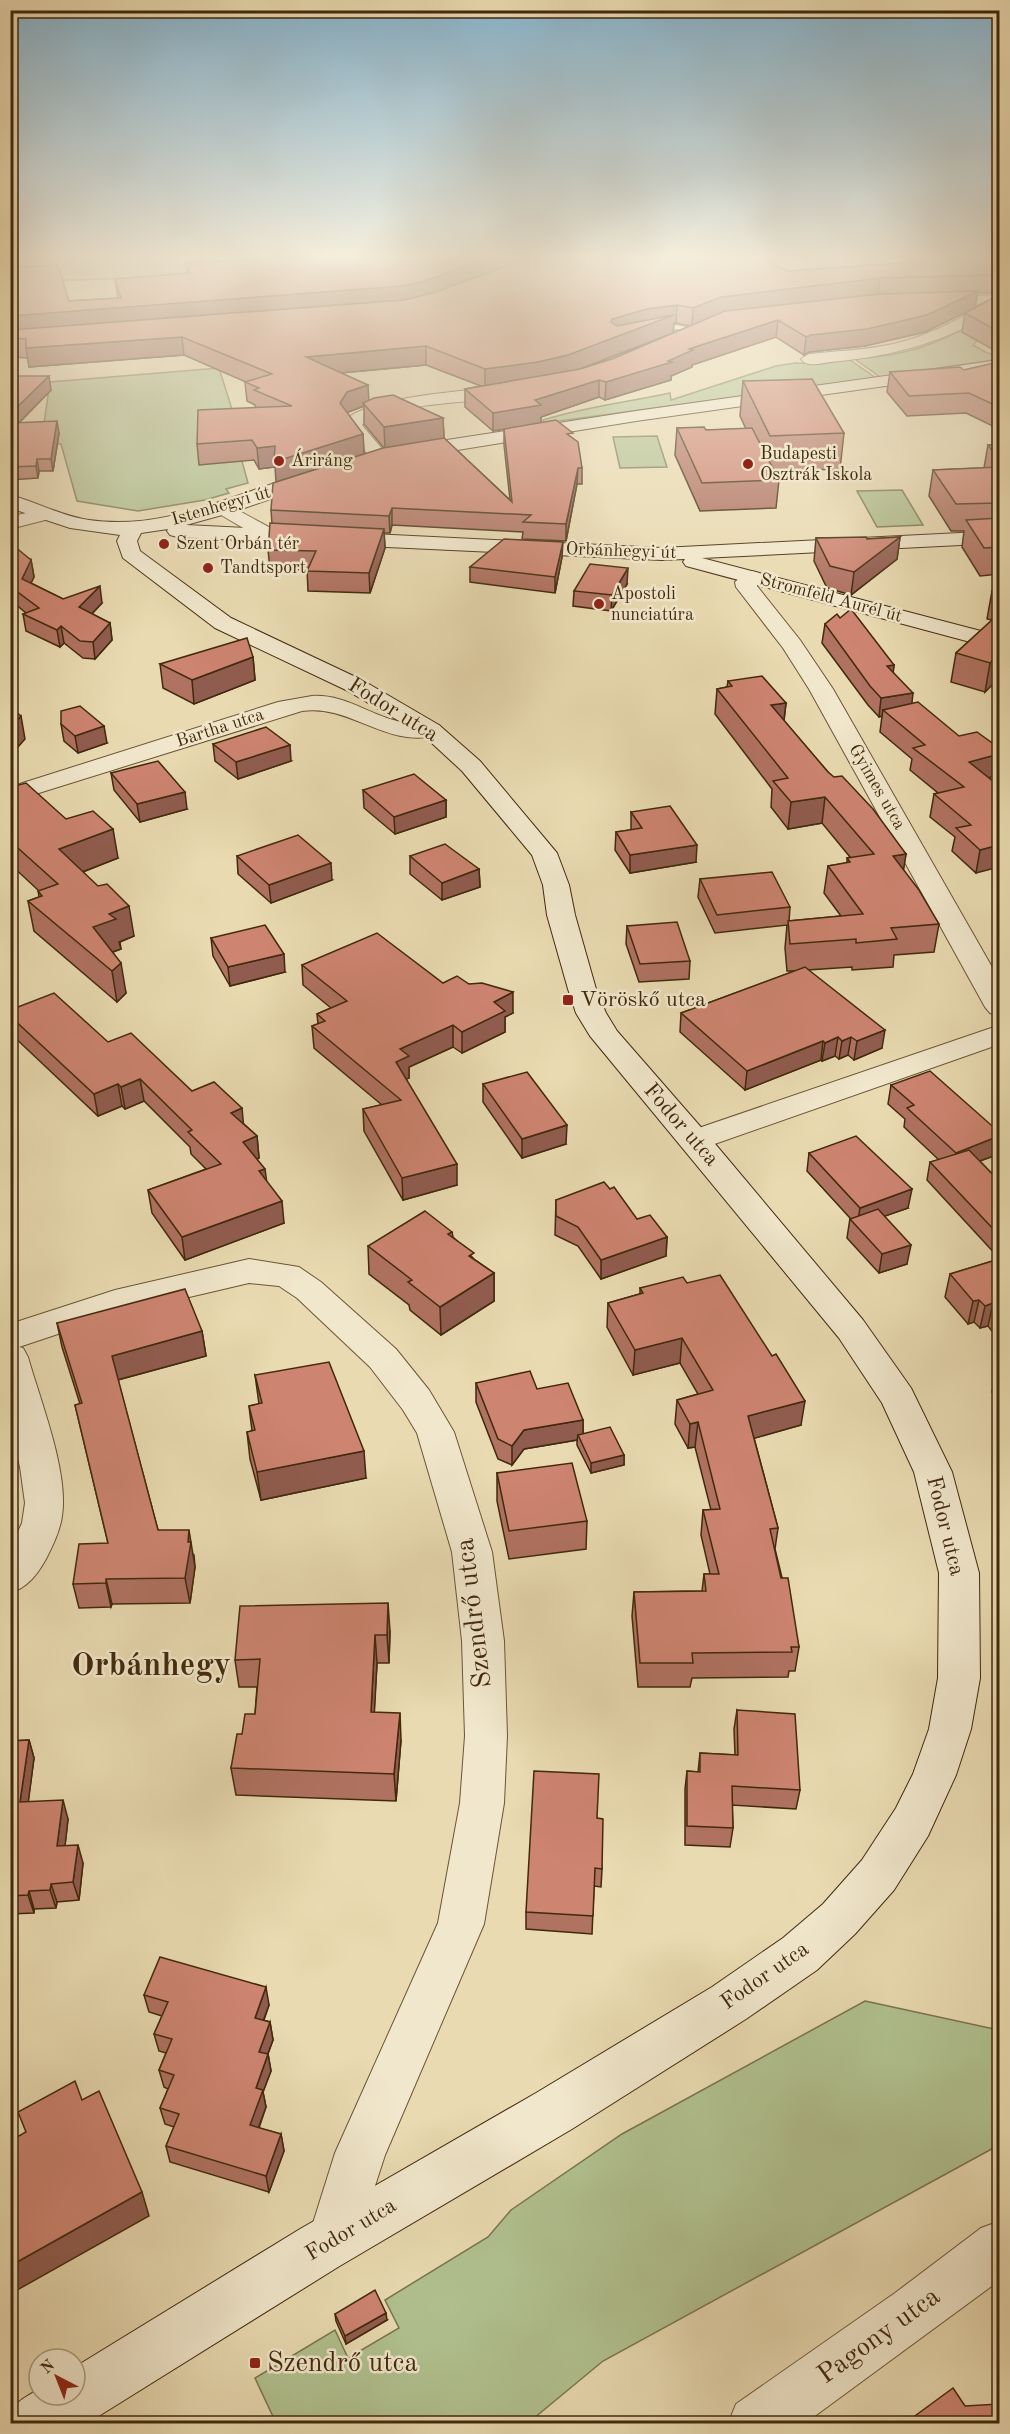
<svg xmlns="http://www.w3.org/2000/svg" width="1010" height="2434" font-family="'Old Standard TT',serif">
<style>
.green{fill:#b1c190;stroke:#79754e;stroke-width:1.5}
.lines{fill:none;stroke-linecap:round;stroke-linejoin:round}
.lane-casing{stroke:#6b5535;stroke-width:3}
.street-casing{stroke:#6b5535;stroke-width:2}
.secondary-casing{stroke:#41290c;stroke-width:2}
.lane{fill:#f1e7cc;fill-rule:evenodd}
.street{fill:#f1e7cc;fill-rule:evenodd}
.secondary{fill:#f1e7cc;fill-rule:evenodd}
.wall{fill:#b07261;stroke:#41290c;stroke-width:1.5;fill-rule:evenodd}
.shaded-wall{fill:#905c4f;stroke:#41290c;stroke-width:1.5}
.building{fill:#cd8471;stroke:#41290c;stroke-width:1.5}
.poi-dot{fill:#8f2418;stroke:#f1e7cc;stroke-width:2}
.labels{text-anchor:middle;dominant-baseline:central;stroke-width:5;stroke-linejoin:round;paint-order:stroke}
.far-poi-label{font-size:18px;fill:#41290c;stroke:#f1e7cc;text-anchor:start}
.far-street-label{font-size:18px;fill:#41290c;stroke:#f1e7cc}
.street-label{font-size:22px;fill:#41290c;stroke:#f1e7cc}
.poi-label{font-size:22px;fill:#41290c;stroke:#f1e7cc;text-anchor:start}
.near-street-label{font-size:27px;fill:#41290c;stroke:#f1e7cc}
.near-poi-label{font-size:27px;fill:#41290c;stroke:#f1e7cc;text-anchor:start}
.near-district-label{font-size:33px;font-weight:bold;fill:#41290c;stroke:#f1e7cc}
</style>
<rect width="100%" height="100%" fill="#e9dab1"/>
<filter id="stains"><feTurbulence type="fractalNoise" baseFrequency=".00333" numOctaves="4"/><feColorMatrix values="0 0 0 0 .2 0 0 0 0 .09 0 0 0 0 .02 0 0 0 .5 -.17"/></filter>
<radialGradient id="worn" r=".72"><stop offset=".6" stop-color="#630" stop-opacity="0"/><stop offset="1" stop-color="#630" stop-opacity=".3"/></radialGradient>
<!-- green -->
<g class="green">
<polygon points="10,256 296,256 199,276 11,282"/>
<path d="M968 327 999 337 977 341 973 345 987 353 999 355V359L880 377 855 359C903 355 924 349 968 327Z"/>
<path d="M850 360 876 378 544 423 543 420C584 407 628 402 670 393L671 400 776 366 795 363 819 364Z"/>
<polygon points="219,368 241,438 237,443 248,483 226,489 229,493 205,500 138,511 77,501 61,444 41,444 50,382"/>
<polygon points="657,436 667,467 620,468 613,437"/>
<polygon points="902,490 923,525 877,527 857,491"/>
<polygon points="865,2001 999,2030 999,2145 603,2361 528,2423 276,2423 255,2378 335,2330 348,2358 399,2328 385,2300 488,2237 511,2210 622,2134"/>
</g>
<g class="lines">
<!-- lane casing -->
<g class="lane-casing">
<polygon id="lane" points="676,325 701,330 697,332 676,329 651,333 647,331"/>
</g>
<!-- street casing -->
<g class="street-casing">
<g id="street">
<polygon points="986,256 1000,256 1000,273 987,265"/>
<path d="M1000 295V309C944 342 896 356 831 362 822 363 807 368 801 359L809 354C837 351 866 350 893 344 925 337 956 321 984 305L933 306 925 301 927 298Z"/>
<path d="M511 386 517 387 520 391 517 395C483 403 383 402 362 425L389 457 387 461H373L343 423C362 396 477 390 511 386Z"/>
<polygon points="223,502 276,531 279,535 276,539 262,539 216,512 213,508 216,504"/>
<polygon points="42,509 49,511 52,515 49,519 10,529 10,517"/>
<polygon points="752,571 759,573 762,577 757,586 800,640 833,689 1000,981 1000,1016 990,1013 985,1007 809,689 783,648 736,587 735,582 745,573"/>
<path d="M312 696C344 694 368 714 397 721 411 725 426 722 439 725L443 730 439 735C385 749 352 704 302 711L10 802V787L278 702Z"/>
<polygon points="1000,1025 1000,1044 706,1147 695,1150 684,1147 679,1140 684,1133"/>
<path d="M249 1259 299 1267 321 1282 396 1349 429 1390 454 1432 492 1552 504 1641 507 1736 504 1803 484 1924 385 2155 352 2257 334 2265 316 2257 308 2239 335 2153 438 1923 460 1803 465 1736 462 1641 452 1552 417 1433 403 1410 370 1367 297 1298 279 1286 249 1283 121 1313 19 1347 23 1348 28 1357C40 1400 69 1472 62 1516 60 1531 53 1545 46 1559 37 1575 28 1587 10 1593V1549L22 1523 25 1503 20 1467 10 1424V1324L115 1290Z"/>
<polygon points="1000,2221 1000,2280 804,2424 728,2424 736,2404 895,2293 981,2228"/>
</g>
</g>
<!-- secondary casing -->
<g class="secondary-casing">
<g id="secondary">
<polygon points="1000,360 1000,370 636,421 408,458 401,456 399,452 401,448 408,446 636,411"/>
<path d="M315 471 322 473 325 477 322 481 233 512 186 525 662 548 1000 531V543L702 558 1000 636V650L686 566 683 562 685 559 662 560 177 537 170 535 167 531 168 529 141 533 137 541 140 551 231 618 362 680 439 725 480 761 557 853 569 885 575 915 596 989 606 1013 617 1031 706 1133 863 1320 911 1388 952 1472 979 1573 980 1678 971 1729 956 1775 928 1836 894 1890 855 1934 817 1970 746 2019 572 2129 338 2267 86 2424H10C10 2403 23 2399 39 2389V2395H75V2367L300 2229 536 2093 712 1987 783 1938 823 1904 862 1860 896 1808 913 1774 929 1729 938 1678 939 1573 914 1472 882 1403 839 1338 590 1036 576 1013 568 989 547 915 543 885 532 855 462 771 423 735 346 690 215 628 123 558 117 541 120 535 70 528 10 508V495C37 502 61 516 89 520 170 532 239 490 315 471Z"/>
</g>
</g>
<!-- lane -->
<use href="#lane" class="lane"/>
<!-- street -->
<use href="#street" class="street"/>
<!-- secondary -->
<use href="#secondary" class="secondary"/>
</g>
<!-- wall -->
<g class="wall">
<path d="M344 256H529V258L787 271 995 275 992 293H977L975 307 999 295V353L962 332 965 313 971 309 925 332 865 346 809 352 804 355 776 337 692 365V367L671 376V380L605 400 599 397 541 417V423L572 438 582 468V484H577L566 541 522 539 523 532 392 525 390 533H384L385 548 370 593 308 591 307 570 270 569 268 550 272 524 271 510 384 448 364 424V406L348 412 347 413 363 434 364 454 259 469 254 460 199 465 197 444 256 408 255 405 247 401 245 382H246L184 355 29 367 28 358 10 357V268L69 301 118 298 115 279 187 273 186 263 310 258ZM674 323H676L691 326 673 333ZM660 338 612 359 587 366 608 358ZM426 365 481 386 465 389V407L493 431 504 429V445L510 500 444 438 443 418 368 401 341 373Z"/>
<polygon points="999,362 999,429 966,413 907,416 887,392 890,372 964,370"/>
<polygon points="10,376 51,390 19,423 59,433 53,471 39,471 38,478 10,480 10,436 12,431 10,432"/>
<polygon points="743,381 844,433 840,469 774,471 779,480 776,508 700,511 675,455 677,428 706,430 746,429 740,416"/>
<polygon points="988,445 999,445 999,574 980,576 962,547 964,531 951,531 929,496 933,470 984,468"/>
<polygon points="900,537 897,559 851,595 827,588 814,561 816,538 867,539"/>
<polygon points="10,547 31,560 34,577 31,583 63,599 102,603 92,614 110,623 112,640 95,659 83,658 64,643 60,647 26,631 23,614 26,613 14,603 13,599 10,600"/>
<polygon points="562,557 555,593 470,582 470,567"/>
<polygon points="627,584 611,611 573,606 574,591"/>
<polygon points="999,584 999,678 985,692 951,682 956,653 992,620 987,619 992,591"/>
<polygon points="825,624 894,665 893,672 912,704 989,778 999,786 976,873 952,851 955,837 930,817 934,794 938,793 910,770 912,759 880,732 882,716 879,717 868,705 822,643"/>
<polygon points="253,657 255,680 194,704 163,688 160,664"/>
<polygon points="728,681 786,703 784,721 828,772 906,854 903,870 939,924 934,952 894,955 893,967 852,970 852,967 808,970 882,1048 854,1060 848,1055 839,1059 835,1056 822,1061 821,1060 745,1090 680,1032 681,1013 795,971 787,971 785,948 787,925 715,933 698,897 700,879 790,907 789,921 841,916 824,893 828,866 847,863 847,858 850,857 822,823 788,829 771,807 772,789 715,714 717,689 727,687"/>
<polygon points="61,724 107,743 78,753 64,741"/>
<polygon points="213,744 291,761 238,779 215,761"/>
<polygon points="111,773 187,809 140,822 114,790"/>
<polygon points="10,787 66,819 118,858 83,872 134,936 120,942 121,949 113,952 126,993 117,1002 34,931 28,901 39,897 38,890 10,864"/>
<polygon points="363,790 446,800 446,817 395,834 364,808"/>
<polygon points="631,812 696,862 630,873 615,850 616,832 631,830"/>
<polygon points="237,856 332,880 271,903 238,874"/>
<polygon points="410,856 479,869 480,887 442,900 410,874"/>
<polygon points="627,926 690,961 689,979 639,982 626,944"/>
<polygon points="211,938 285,972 230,986 213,956"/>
<polygon points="302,965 443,983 469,984 513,1013 505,1017 505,1032 462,1053 453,1047 409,1067 409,1078 406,1079 457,1185 403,1200 364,1131 363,1109 382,1105 314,1048 312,1026 318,1024 317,1014 331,1008 303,985"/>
<polygon points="10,1010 108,1042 192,1091 244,1124 257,1136 259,1158 257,1159 284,1223 185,1260 152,1213 148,1190 206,1169 191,1154 190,1147 144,1101 125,1109 122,1106 98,1116 11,1034"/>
<polygon points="483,1084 566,1144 522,1158 483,1102"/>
<polygon points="891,1085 999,1154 980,1161 999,1181 999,1258 927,1180 930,1162 939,1160 904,1127 905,1119 888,1104"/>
<polygon points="809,1153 908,1208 884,1216 907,1264 879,1273 847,1238 850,1218 807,1171"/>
<polygon points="556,1200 667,1237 666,1256 601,1279 578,1246 555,1235"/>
<polygon points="452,1232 453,1237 474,1259 494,1273 494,1301 441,1335 410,1310 409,1305 369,1274 368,1246"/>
<polygon points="999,1259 999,1340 988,1326 980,1328 974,1322 968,1324 945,1297 950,1274"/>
<polygon points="687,1283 801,1425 754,1438 778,1528 775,1549 799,1647 795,1671 789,1671 788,1677 692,1678 690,1687 638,1687 632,1616 634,1592 702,1591 704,1574 710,1574 701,1535 703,1510 711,1510 695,1447 688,1448 675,1424 677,1400 698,1394 680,1363 633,1375 607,1327 608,1303 640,1294 640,1288"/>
<polygon points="57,1323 202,1331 206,1356 118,1380 158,1530 194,1555 195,1567 190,1603 112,1604 111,1607 79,1608 73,1584 108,1543 75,1405 80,1404 62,1347"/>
<polygon points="999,1369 999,1402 992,1392 997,1370"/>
<polygon points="255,1375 366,1478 261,1500 250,1459 247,1432 252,1431 249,1406 259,1404"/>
<polygon points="476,1383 537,1389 583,1420 583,1434 624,1455 624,1465 591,1473 577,1445 577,1440 524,1449 512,1465 498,1459 476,1402"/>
<polygon points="497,1473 587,1521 586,1549 509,1559 497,1501"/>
<polygon points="390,1631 389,1663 377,1663 374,1712 401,1740 396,1801 236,1795 231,1768 242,1734 255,1714 257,1687 239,1687 235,1660"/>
<polygon points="737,1710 800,1790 796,1809 732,1805 733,1828 730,1847 685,1845 685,1789 687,1771 698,1772 700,1753 735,1755 734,1729"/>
<polygon points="29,1740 34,1758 28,1802 68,1819 65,1845 83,1863 79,1900 57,1902 56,1908 34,1909 34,1913 10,1914 10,1741"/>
<polygon points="597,1818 602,1869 601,1887 594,1886 592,1934 526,1929 526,1912"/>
<polygon points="144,1995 269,2005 264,2020 270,2022 273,2040 268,2054 271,2071 263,2092 266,2107 259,2128 281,2134 284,2151 269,2192 170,2162 166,2146 174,2127 165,2124 160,2108 168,2089 164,2087 159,2070 166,2053 159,2051 154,2034 162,2016 149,2012"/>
<polygon points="335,2314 387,2320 346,2344 336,2321"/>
</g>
<!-- shaded-wall -->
<g class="shaded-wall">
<polygon points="495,256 529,256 529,261 422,300 10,335 10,316"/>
<polygon points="880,278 878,296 692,326 693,308 721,297"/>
<polygon points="978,291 975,308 925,332 865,346 809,352 804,355 806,337 811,335"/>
<polygon points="677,305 676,323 674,323 673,333 567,374 485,388 485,369 611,322 612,319 647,309"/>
<polygon points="778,320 776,337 692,365 692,367 671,376 671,380 605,400 606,382 668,361 689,349"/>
<polygon points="182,337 184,355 29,367 26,348"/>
<polygon points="426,346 426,365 307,376 306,357"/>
<polygon points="49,376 51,390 10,432 10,414"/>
<polygon points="599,380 599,397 541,417 541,424 493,431 493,413 535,400"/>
<polygon points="368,385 369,404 363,403 364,406 348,412 341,423 340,403 347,392"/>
<polygon points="443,418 444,439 385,448 384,427"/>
<polygon points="57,421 59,433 53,471 51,459"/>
<polygon points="363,434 364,454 276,482 275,467 259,469 257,448"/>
<polygon points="37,459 39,471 38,478 36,466"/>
<polygon points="578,468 577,484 566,541 566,524"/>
<polygon points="392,508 392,525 390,533 389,516"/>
<polygon points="384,529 385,548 370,593 369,573"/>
<polygon points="900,537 897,559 851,595 854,572"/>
<polygon points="563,542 562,557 555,593 555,577"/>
<polygon points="31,560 34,577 25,595 22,579"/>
<polygon points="628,568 627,584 611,611 612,595"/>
<polygon points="10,582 14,582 11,587 13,599 10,600"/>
<polygon points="100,586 102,603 82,624 79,607"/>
<polygon points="110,623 112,640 95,659 93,642"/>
<polygon points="61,626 64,643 60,647 57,630"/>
<polygon points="999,654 999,678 985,692 990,663"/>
<polygon points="253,657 255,680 194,704 192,680"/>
<polygon points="894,665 892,684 887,666"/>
<polygon points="913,693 911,712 883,710 882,716 879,717 881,698"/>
<polygon points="786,703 783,728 771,705"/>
<polygon points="21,716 25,739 10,756 10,728"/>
<polygon points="104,726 107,743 78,753 75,736"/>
<polygon points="290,745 291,761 238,779 236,762"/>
<polygon points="999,754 999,775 965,784 969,762"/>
<polygon points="999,786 995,809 993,794"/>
<polygon points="185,792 187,809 140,822 137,804"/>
<polygon points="825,797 822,823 788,829 791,802"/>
<polygon points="446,800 446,817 395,834 394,817"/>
<polygon points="113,829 118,858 64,879 59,849"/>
<polygon points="697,845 696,862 630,873 630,855"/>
<polygon points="999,845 999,867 976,873 980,850"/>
<polygon points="906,854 902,880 893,856"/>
<polygon points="331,863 332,880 271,903 269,885"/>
<polygon points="479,869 480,887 442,900 442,883"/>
<polygon points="129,906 134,936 119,942 121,949 98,957 93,927 109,914"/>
<polygon points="284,954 285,972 230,986 228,967"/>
<polygon points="121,963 126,993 117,1002 112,971"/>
<polygon points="513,992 513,1013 505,1017 505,1032 462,1053 462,1032 494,1002"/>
<polygon points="453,1025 453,1047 409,1067 409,1078 397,1083 396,1062 400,1049"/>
<polygon points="885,1030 882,1048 854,1060 857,1041"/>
<polygon points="838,1037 835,1056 822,1061 825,1043"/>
<polygon points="851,1037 848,1055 839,1059 842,1041"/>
<polygon points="823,1041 821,1060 745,1090 747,1071"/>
<polygon points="140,1079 144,1101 125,1109 121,1087"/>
<polygon points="118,1084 122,1106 98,1116 94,1094"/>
<polygon points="242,1108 244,1130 231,1113"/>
<polygon points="567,1125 566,1144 522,1158 522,1139"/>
<polygon points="257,1136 259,1158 246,1164 243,1142"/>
<polygon points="999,1136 999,1154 952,1171 956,1153"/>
<polygon points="457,1164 457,1185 403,1200 402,1178"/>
<polygon points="265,1169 268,1191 259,1171"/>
<polygon points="912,1189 908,1208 857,1226 860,1208"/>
<polygon points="282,1201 284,1223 185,1260 182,1237"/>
<polygon points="667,1237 666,1256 601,1279 601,1260"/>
<polygon points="911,1245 907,1264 879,1273 882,1254"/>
<polygon points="494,1273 494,1301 441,1335 440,1307"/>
<polygon points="979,1300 974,1322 968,1324 973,1301"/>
<polygon points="993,1303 988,1326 980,1328 985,1306"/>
<polygon points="202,1331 206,1356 117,1380 112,1356"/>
<polygon points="682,1338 680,1363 633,1375 635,1350"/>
<polygon points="805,1401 801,1425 745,1441 748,1416"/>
<polygon points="583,1420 583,1439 578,1435 577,1440 524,1449 512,1465 512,1446 524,1430"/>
<polygon points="698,1422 695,1447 688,1448 690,1424"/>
<polygon points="364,1451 366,1478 261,1500 257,1472"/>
<polygon points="624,1455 624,1465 591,1473 591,1463"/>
<polygon points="189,1530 195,1567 190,1603 185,1578"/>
<polygon points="106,1579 112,1604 111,1607 106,1583"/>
<polygon points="388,1603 390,1631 389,1663 387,1635"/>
<polygon points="375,1635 377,1663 373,1739 371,1712"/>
<polygon points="400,1713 401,1740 396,1801 394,1774"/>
<polygon points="29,1740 34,1758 26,1820 20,1802"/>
<polygon points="63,1800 68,1819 63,1864 57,1846"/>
<polygon points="78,1845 83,1863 79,1900 73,1882"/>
<polygon points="51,1884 57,1902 56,1908 50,1890"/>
<polygon points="29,1891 34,1909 34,1913 28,1895"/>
<polygon points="266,1987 269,2005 258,2035 255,2018"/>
<polygon points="270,2022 273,2040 262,2069 259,2052"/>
<polygon points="268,2054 271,2071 263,2092 266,2107 253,2142 250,2125 256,2088"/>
<polygon points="281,2134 284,2151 269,2192 266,2176"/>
<polygon points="142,2192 149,2216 10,2294 10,2266"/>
<polygon points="386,2313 387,2320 346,2344 345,2336"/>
</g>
<!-- building -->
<g class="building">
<polygon points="309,256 310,258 344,256 495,256 422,282 403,286 10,316 10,268 54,265 58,266 69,301 121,298 115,279 190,273 186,263"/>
<polygon points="534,256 761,256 787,271 971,258 995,275 880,278 721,297 693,308 677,305 647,309 612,319 611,322 617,326 674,315 568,355 538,362 485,369 426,346 306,357 368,385 347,392 340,403 363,434 274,462 275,446 257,448 252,440 197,444 198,410 292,406 254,390 259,388 245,382 272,374 182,337 26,348 26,339 10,338 10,330 404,300 433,293"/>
<polygon points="978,291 927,315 867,329 811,335 806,337 778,320 689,349 693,350 668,361 672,362 606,382 599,380 535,400 541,405 493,413 465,389 580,369 612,359 725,311 880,294"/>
<polygon points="999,295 999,332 965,313"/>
<polygon points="999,362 999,407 969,393 909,396 890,372 960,367 964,370"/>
<polygon points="10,376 49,376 10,414"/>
<polygon points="812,379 844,433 770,436 743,381"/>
<polygon points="393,395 443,418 384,427 363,403 374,398"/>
<polygon points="556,420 573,433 567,434 578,442 582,468 578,468 566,524 523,522 531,515 392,508 389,516 271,510 273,483 383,448 444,438 512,502 504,429"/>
<polygon points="57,421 51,459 37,459 36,466 10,467 10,436 13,423"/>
<polygon points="704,427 706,430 752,428 779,480 702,483 677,428"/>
<polygon points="988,445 999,445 999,459"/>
<polygon points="999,467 999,503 956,504 933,470"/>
<polygon points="999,518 999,547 984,548 966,520"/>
<polygon points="270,523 384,529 369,573 307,571 316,551 268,550"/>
<polygon points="866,537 867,539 900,537 854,572 830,566 816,538"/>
<polygon points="504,539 563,542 555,577 470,567"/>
<polygon points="14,546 31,560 22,579 63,599 100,586 79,607 110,623 93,642 80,641 61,626 57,630 23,614 39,608 11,587 14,582 10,582 10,547"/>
<polygon points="590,564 628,568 612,595 574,591"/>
<polygon points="999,584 999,593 992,591"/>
<polygon points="851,609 894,665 887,666 913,693 881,698 870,686 825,624 837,614 840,618"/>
<polygon points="992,620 999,622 999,654 990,663 956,653"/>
<polygon points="247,638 253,657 192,680 160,664"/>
<polygon points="762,676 786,703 771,705 828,772 834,777 842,776 873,809 906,854 893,856 919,890 939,924 891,928 897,939 856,943 856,939 790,944 788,921 863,914 828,866 850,862 847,858 874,854 825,797 791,802 773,781 788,778 717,689 732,686 728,681"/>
<polygon points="918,702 959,736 977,732 999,748 999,754 969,762 999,786 993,794 999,800 999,845 980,850 956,828 971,825 934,794 964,787 913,748 925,745 883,710"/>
<polygon points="80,706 104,726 75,736 61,724 61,711"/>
<polygon points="10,707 21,716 10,728"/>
<polygon points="266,727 290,745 236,762 213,744"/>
<polygon points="158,761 185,792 137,804 111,773"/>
<polygon points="414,774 446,800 394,817 363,790"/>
<polygon points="26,783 66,819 93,811 113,829 59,849 98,886 107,884 129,906 109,914 116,919 93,927 121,963 112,971 28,901 42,896 38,891 58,884 10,841 10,787"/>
<polygon points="670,806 697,845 630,855 616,832 642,828 631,812"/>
<polygon points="298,835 331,863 269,885 237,856"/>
<polygon points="445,844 479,869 442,883 410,856"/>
<polygon points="772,872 790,907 717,915 700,879"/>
<polygon points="677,922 690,961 640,964 627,926"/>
<polygon points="265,925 284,954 228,967 211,938"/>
<polygon points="377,933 443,983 457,976 469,984 482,983 513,992 494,1002 505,1011 462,1032 453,1025 400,1049 409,1056 396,1062 457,1164 402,1178 363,1109 401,1100 312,1026 325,1021 317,1014 347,1001 302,965"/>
<polygon points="805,967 885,1030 857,1041 851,1037 842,1041 838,1037 825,1043 823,1041 747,1071 681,1013"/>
<polygon points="54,993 108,1042 131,1033 192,1091 214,1082 242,1108 231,1113 257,1136 243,1142 265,1169 259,1171 282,1201 182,1237 148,1190 221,1164 188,1132 192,1130 140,1079 121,1087 118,1084 94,1094 10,1016 10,1010"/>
<polygon points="930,1071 999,1132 999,1136 956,1153 907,1108 914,1105 891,1085"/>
<polygon points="527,1072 567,1125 522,1139 483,1084"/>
<polygon points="856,1136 912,1189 860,1208 809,1153"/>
<polygon points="969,1150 999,1181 999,1235 930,1162"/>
<polygon points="604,1182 610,1189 614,1187 637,1219 650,1215 667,1237 601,1260 578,1227 556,1216 556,1200"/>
<polygon points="878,1209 911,1245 882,1254 850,1219"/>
<polygon points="425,1211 452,1232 448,1234 474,1253 469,1256 494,1273 440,1307 408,1282 412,1280 368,1246"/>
<polygon points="999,1259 999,1311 993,1303 985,1306 979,1300 973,1301 950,1274"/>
<polygon points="720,1275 772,1356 776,1354 805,1401 748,1416 778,1528 770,1529 781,1578 788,1578 799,1647 791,1647 792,1652 692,1653 693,1663 640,1663 634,1592 706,1591 704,1574 719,1574 703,1510 720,1509 698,1422 690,1424 677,1400 713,1390 682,1338 635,1350 608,1303 643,1293 640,1288 683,1277 687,1283"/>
<polygon points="185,1289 202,1331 112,1356 158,1530 189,1530 188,1542 191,1542 185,1578 106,1579 106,1583 73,1584 79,1544 108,1543 75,1405 82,1403 57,1323"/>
<polygon points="329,1362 364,1451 257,1472 247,1432 255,1430 249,1406 262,1403 255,1375"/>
<polygon points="530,1371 537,1389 568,1383 583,1420 524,1430 512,1446 498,1439 476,1383"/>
<polygon points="610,1427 624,1455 591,1463 578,1435"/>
<polygon points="572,1463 587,1521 509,1531 497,1473"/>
<polygon points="388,1603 387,1635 375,1635 371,1712 400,1713 394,1774 231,1768 237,1734 242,1734 245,1714 255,1714 260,1659 235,1660 240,1606"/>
<polygon points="737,1710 795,1714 800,1790 732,1786 733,1828 687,1826 687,1771 700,1772 700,1753 738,1755"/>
<polygon points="29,1740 20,1802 63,1800 57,1846 78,1845 73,1882 51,1884 50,1890 29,1891 28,1895 10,1896 10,1741"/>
<polygon points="534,1771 599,1774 597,1818 603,1819 602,1869 595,1868 593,1916 526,1912"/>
<polygon points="160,1957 266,1987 255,2018 270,2022 259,2052 268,2054 256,2088 263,2090 250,2125 281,2134 266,2176 166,2146 179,2114 160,2108 174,2075 159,2070 172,2039 154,2034 168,2002 144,1995"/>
<polygon points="75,2081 82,2100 99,2091 142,2192 10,2266 10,2141 26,2132 18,2112"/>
<polygon points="375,2290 386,2313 345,2336 335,2314"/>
<polygon points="953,2388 965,2406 999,2404 999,2424 904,2424"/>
</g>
<!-- sky -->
<linearGradient id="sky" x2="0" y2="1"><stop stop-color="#87b6d1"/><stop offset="0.43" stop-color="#f5eedc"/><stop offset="1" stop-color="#f5eedc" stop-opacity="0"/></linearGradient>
<rect width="1010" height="596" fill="url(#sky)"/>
<!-- markers -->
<g class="poi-dot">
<circle cx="279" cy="461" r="6"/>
<circle cx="748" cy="464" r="6"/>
<circle cx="164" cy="544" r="6"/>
<circle cx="208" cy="568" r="6"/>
<circle cx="599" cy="604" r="6"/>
<rect x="562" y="994" width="12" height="12" rx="3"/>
<rect x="249" y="2357" width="12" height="12" rx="3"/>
</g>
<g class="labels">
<!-- far-poi labels -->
<g class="far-poi-label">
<text x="760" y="454">Budapesti<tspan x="760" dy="21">Osztrák Iskola</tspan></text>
<text x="291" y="461">Áriráng</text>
<text x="176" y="544">Szent Orbán tér</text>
<text x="220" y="568">Tandtsport</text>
<text x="611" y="594">Apostoli<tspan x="611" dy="21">nunciatúra</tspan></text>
</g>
<!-- far-street labels -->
<g class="far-street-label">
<text transform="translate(221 506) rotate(-16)">Istenhegyi út</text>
<text transform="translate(621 551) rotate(2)">Orbánhegyi út</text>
<text transform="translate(831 598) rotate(15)">Stromfeld Aurél út</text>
<text transform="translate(220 728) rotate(-18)">Bartha utca</text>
<text transform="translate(877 787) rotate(60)">Gyimes utca</text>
</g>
<!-- street labels -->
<g class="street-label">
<text transform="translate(393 710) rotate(32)">Fodor utca</text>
<text transform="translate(681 1125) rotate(49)">Fodor utca</text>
<text transform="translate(945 1526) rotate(76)">Fodor utca</text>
<text transform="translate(765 1976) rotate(-35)">Fodor utca</text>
<text transform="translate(351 2230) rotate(-31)">Fodor utca</text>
</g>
<!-- poi labels -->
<g class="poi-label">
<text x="580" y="1000">Vöröskő utca</text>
</g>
<!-- near-street labels -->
<g class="near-street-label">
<text transform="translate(474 1613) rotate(-97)">Szendrő utca</text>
<text transform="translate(879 2336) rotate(-36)">Pagony utca</text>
</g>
<!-- near-poi labels -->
<g class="near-poi-label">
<text x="267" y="2363">Szendrő utca</text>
</g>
<!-- near-district labels -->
<g class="near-district-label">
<text x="151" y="1666">Orbánhegy</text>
</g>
</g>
<!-- margin -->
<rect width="1010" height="2434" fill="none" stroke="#e9dab1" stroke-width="36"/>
<rect x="12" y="12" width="986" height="2410" fill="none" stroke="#41290c" stroke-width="3"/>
<rect x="18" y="18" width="974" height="2398" fill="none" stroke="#41290c" stroke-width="1.5"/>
<!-- north arrow -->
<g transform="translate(57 2377) rotate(318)"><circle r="28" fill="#f1e7cc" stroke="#ab9b7f" stroke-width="1.5"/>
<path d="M0-4.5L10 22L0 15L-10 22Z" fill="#8f2418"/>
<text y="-9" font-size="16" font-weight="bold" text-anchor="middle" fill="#41290c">N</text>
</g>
<rect width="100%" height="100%" filter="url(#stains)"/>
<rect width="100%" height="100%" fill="url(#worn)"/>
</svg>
